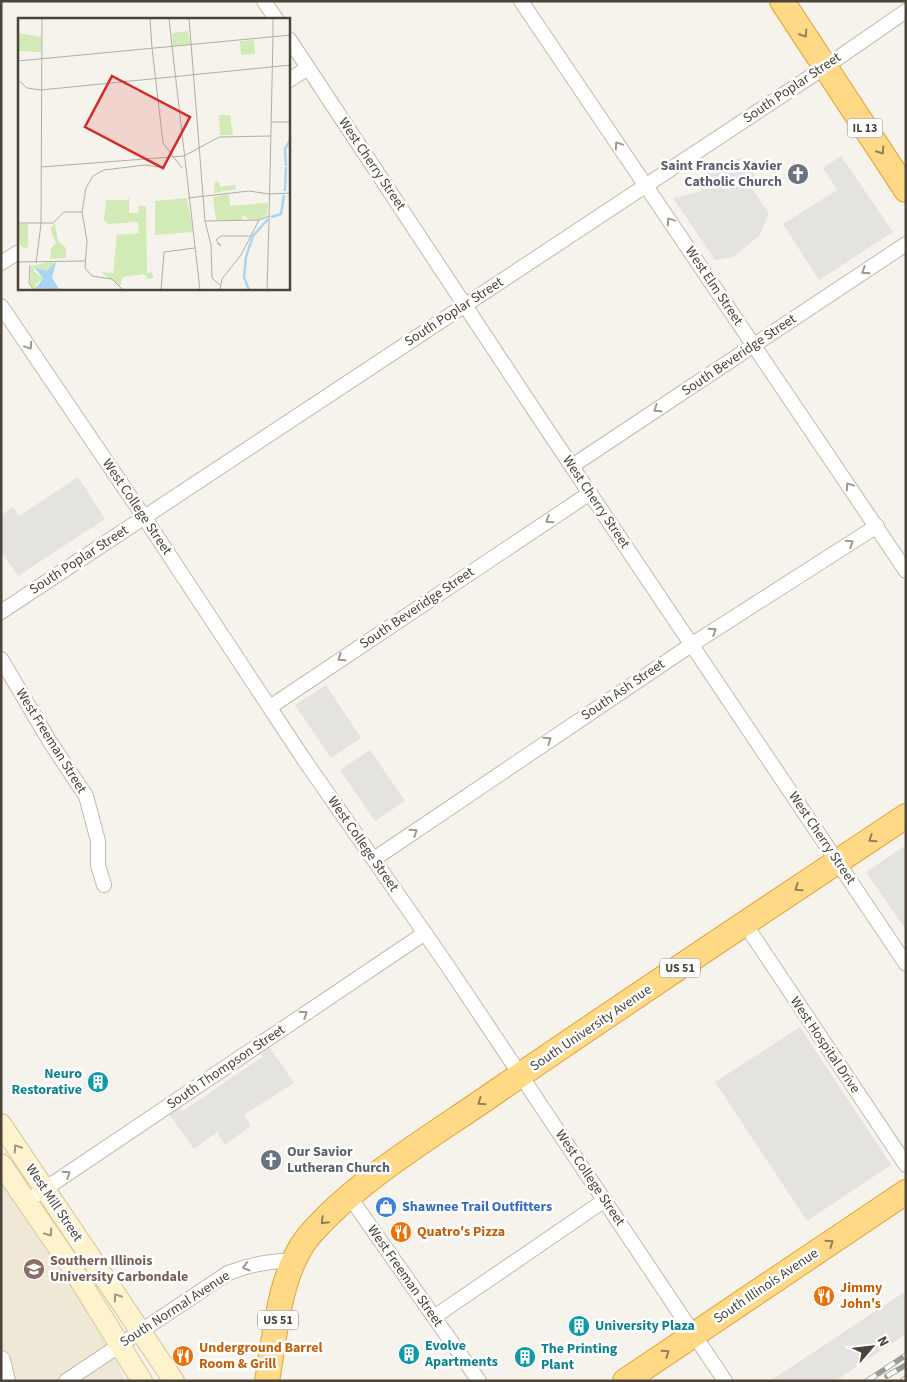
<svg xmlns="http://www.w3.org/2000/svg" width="907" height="1382" font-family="'Source Sans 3',sans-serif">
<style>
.education{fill:#efe8d6}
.parking{fill:#e5e3e0}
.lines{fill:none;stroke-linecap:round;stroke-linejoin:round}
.minor-casing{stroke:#c2bbae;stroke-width:16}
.tertiary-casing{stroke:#c2bbae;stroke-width:20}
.secondary-casing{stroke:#d6c79b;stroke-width:22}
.trunk-casing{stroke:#e0a43c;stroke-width:26}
.minor{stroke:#fff;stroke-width:14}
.tertiary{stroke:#fff;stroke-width:18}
.secondary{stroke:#fff3cd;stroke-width:20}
.trunk{stroke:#ffd985;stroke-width:24}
.rail-casing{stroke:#9a9a9a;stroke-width:5.5}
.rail{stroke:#fff;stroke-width:4;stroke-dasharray:11;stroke-linecap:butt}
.oneway{stroke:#938057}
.oneway2{stroke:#9c9892}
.oneway3{stroke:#9c937c}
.labels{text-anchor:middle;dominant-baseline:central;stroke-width:5;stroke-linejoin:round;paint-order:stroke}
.shield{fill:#fff;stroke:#817c74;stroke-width:1}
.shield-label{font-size:12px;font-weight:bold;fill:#4b4439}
.street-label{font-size:14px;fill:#4b4439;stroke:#fff}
.worship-label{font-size:14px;font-weight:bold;fill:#5b616d;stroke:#fff;text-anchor:end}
.culture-label{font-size:14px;font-weight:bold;fill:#0d838f;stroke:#fff;text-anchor:start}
.shop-label{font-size:14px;font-weight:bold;fill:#366cbe;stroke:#fff;text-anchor:start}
.food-label{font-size:14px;font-weight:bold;fill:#c56008;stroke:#fff;text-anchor:start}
.education-label{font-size:14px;font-weight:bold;fill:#785e54;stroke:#fff;text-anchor:start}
.inset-river{fill:none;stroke:#a9d4f2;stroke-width:2.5}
.inset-road{fill:none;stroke:#b2ada4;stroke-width:1}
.view{fill:#d62828;fill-opacity:0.15;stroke:#d62828;stroke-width:2.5}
.inset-edge{fill:none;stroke:#4b4439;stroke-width:2.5}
</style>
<rect width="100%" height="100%" fill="#f6f3ec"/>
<!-- education -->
<polygon class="education" points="1,1173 104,1332 125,1381 1,1381"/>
<!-- parking -->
<g class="parking">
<polygon points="841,156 893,232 819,280 783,224 837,190 823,168"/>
<polygon points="743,157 758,180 753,190 769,214 759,236 733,257 715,260 673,198 702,191 695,180 708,176 706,169"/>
<polygon points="78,477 105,519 18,576 1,552 1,515 13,507 19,516"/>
<polygon points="326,685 361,738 331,758 295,705"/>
<polygon points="370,750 405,801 375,821 340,770"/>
<polygon points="906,845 906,930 866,872"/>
<polygon points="800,1027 891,1165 807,1221 715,1082"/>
<polygon points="269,1046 294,1083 244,1115 251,1126 225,1145 217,1132 194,1149 168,1113 177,1107 183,1111 262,1057 261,1051"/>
<polygon points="906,1291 906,1334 835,1381 770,1381"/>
</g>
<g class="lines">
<!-- minor casing -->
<g class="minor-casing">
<g id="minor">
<polyline points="264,1 276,19"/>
<polyline points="521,1 906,571"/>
<polyline points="289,39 540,419 906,964"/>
<polyline points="289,80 308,68"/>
<polyline points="1,263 19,252"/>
<polyline points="1,306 144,517 303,758 447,965 725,1381"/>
<polyline points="572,466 906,244"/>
<polyline points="1,612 825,67 906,11"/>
<polyline points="1,659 50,742 86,796 98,841 98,865 104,885"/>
<polyline points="270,707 590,493"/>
<polyline points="374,859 691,645 877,526"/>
<polyline points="745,924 906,1165"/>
<polyline points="349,1196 479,1381"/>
<polyline points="27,1201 425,933"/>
<polyline points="434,1317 605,1200"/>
<path d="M66 1381 228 1273C250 1264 270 1261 294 1260"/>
</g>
</g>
<!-- tertiary casing -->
<g class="tertiary-casing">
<polyline id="tertiary" points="1,1360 6,1381"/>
</g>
<!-- secondary casing -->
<g class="secondary-casing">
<g id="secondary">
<polyline points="1,1124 174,1381"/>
<polyline points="1,1164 71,1266 142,1381"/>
</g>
</g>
<!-- trunk casing -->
<g class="trunk-casing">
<g id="trunk">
<polyline points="782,1 906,190"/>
<path d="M267 1381C275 1337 279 1273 308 1237 356 1180 436 1134 497 1091 632 998 769 907 906 816"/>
<polyline points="625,1381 906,1192"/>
</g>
</g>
<!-- minor -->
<use href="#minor" class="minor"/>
<!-- tertiary -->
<use href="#tertiary" class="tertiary"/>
<!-- secondary -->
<use href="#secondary" class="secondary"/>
<!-- trunk -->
<use href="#trunk" class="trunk"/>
<!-- rail casing -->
<g class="rail-casing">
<g id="rail">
<polyline points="887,1376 906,1365"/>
<polyline points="867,1381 906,1355"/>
<polyline points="902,1381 906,1378"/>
</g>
</g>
<!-- rail -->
<use href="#rail" class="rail"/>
</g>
<!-- one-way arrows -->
<defs><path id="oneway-chevron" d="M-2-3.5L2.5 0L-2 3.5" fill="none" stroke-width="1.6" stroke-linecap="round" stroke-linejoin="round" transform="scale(1.25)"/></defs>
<g class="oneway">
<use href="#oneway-chevron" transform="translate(804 34) rotate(57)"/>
<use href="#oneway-chevron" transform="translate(881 151) rotate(57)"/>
<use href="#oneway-chevron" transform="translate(872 839) rotate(146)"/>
<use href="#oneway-chevron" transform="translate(798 888) rotate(146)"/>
<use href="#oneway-chevron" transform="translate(481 1102) rotate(145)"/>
<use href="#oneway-chevron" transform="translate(324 1221) rotate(134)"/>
<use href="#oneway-chevron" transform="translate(830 1243) rotate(-34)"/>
<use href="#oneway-chevron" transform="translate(666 1353) rotate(-34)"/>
</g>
<g class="oneway2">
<use href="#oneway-chevron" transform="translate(618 145) rotate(-124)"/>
<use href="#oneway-chevron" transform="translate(670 221) rotate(-124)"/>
<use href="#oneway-chevron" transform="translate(865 271) rotate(146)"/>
<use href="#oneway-chevron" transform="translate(29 346) rotate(56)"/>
<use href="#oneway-chevron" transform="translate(657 409) rotate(146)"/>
<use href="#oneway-chevron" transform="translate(849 486) rotate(-124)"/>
<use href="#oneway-chevron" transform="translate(549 520) rotate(147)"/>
<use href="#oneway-chevron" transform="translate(850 543) rotate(-33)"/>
<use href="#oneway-chevron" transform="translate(713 631) rotate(-33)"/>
<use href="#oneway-chevron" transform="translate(341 658) rotate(146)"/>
<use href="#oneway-chevron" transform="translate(548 740) rotate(-34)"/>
<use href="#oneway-chevron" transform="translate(414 832) rotate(-34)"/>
<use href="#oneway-chevron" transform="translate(304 1014) rotate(-34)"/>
<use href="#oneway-chevron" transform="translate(67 1174) rotate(-33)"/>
<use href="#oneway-chevron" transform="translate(246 1267) rotate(163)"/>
</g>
<g class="oneway3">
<use href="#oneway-chevron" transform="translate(17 1148) rotate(-124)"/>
<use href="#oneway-chevron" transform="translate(49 1233) rotate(56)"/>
<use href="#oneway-chevron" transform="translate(117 1297) rotate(-124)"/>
</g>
<!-- icons -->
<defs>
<g id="church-disc" transform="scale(1.125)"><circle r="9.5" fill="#6b7280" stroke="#fff"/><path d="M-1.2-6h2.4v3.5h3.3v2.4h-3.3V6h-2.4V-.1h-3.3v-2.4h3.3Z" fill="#fff"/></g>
<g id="building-disc" transform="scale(1.125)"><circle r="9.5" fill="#0f9aa8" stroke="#fff"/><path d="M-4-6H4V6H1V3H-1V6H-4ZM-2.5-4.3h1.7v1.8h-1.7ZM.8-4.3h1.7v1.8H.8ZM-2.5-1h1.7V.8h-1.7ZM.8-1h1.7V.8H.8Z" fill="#fff"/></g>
<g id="shop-disc" transform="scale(1.125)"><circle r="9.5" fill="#3f7fe0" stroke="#fff"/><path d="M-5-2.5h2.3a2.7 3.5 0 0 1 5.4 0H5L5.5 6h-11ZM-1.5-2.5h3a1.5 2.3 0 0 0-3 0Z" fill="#fff"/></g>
<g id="restaurant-disc" transform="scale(1.125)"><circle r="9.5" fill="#e8710a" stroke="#fff"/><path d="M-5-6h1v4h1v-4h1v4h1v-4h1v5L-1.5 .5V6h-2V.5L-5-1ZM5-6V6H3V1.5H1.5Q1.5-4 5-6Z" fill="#fff"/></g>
<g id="university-disc" transform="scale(1.125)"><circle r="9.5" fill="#8d6e63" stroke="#fff"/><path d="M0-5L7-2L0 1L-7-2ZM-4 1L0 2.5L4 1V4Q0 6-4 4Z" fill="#fff"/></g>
</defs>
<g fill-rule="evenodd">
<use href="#church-disc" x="798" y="174"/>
<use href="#building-disc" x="98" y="1082"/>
<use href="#church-disc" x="271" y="1160"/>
<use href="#shop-disc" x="386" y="1207"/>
<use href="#restaurant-disc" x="401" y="1232"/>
<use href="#university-disc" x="34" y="1269"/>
<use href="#restaurant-disc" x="824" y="1296"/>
<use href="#building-disc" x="579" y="1326"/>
<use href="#building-disc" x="409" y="1354"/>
<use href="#restaurant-disc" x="183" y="1356"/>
<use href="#building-disc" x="525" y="1357"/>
</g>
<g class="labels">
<!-- shield labels -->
<g class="shield">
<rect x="847.5" y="118.5" width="35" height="19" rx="4"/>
<rect x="660" y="958.5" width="40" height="19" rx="4"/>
<rect x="258" y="1310.5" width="40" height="19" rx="4"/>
</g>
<g class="shield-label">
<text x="865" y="128">IL 13</text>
<text x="680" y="968">US 51</text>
<text x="278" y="1320">US 51</text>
</g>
<!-- street labels -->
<g class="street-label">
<text transform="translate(792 88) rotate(-34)">South Poplar Street</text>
<text transform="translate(372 164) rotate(56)">West Cherry Street</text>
<text transform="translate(714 286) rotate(56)">West Elm Street</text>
<text transform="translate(454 312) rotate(-33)">South Poplar Street</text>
<text transform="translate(739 355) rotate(-34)">South Beveridge Street</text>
<text transform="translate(596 502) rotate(56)">West Cherry Street</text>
<text transform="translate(137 507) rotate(56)">West College Street</text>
<text transform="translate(79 560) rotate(-33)">South Poplar Street</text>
<text transform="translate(417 608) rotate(-34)">South Beveridge Street</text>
<text transform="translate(623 690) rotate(-34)">South Ash Street</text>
<text transform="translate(51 741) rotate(58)">West Freeman Street</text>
<text transform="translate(822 838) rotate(56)">West Cherry Street</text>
<text transform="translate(363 844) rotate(55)">West College Street</text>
<text transform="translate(591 1028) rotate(-34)">South University Avenue</text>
<text transform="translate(825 1045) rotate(56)">West Hospital Drive</text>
<text transform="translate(226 1067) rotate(-34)">South Thompson Street</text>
<text transform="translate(590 1178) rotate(56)">West College Street</text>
<text transform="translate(54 1203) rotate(56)">West Mill Street</text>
<text transform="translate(405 1276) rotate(55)">West Freeman Street</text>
<text transform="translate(766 1286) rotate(-34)">South Illinois Avenue</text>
<text transform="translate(175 1309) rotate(-33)">South Normal Avenue</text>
</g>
<!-- worship labels -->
<g class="worship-label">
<text x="782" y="166">Saint Francis Xavier<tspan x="782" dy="16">Catholic Church</tspan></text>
<text x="287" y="1152" text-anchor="start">Our Savior<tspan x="287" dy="16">Lutheran Church</tspan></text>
</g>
<!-- culture labels -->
<g class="culture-label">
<text x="82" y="1074" text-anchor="end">Neuro<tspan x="82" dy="16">Restorative</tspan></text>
<text x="595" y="1326">University Plaza</text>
<text x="425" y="1346">Evolve<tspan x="425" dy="16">Apartments</tspan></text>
<text x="541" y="1349">The Printing<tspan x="541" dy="16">Plant</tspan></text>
</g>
<!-- shop labels -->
<g class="shop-label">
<text x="402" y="1207">Shawnee Trail Outfitters</text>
</g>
<!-- food labels -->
<g class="food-label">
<text x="417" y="1232">Quatro's Pizza</text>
<text x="840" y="1288">Jimmy<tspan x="840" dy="16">John's</tspan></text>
<text x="199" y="1348">Underground Barrel<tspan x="199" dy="16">Room &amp; Grill</tspan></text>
</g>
<!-- education labels -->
<g class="education-label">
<text x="50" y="1261">Southern Illinois<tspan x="50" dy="16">University Carbondale</tspan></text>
</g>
</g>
<!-- overview -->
<g transform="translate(18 18)">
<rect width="272" height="272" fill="#f6f3ec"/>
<path d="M170 13 172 26 155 28 154 15ZM0 15 23 19V34L0 33ZM236 22 237 36 223 37 222 23ZM201 97H212L215 117H202ZM197 164H201L202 169 217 167 218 171 196 175ZM211 176 212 188 250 185 249 197 242 201 232 202 225 197 224 202H198L195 179ZM111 177V195H120L121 188H128L129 255 133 254 136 260 130 261 126 256 105 259 102 268 83 254 95 255 99 217 121 215 120 204 90 206 86 202 88 182H110ZM169 180 175 214 137 217V183ZM37 205 40 223 48 230V240L32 241 33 230 38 225 32 211ZM0 206H10V229L6 230 0 225ZM31 244 39 245 29 253 17 249 16 253 25 260 17 267 26 272H16L12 266 13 248Z" fill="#d2eab5"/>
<path d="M38 244 34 260 42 272 18 270 25 260 16 249 29 253Z" fill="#a9d4f2"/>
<path class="inset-river" d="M268 148 267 131 273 120M267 173 268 149M253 199 263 196 266 177M231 272 226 259 228 239 235 218 250 201"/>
<path class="inset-road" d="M132 0 134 30M151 0 154 28M171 0 187 203 193 227 194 260 202 267M255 18V0M154 28 182 272M134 30 145 125 164 150M0 43 273 17M0 62 9 70 23 72 273 47M253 104H273M23 149 166 138 201 119 253 118M251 176 273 175M170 180 231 173 251 176M251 202 255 19M187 203 241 202M0 205H35L46 194H64M199 225 203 228 198 222 203 218H232M0 244 67 243M18 245 23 206 24 0M12 247 11 265 16 272M105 272 94 261 74 258 67 250 69 223 64 194 68 170 75 158 86 152 127 147 147 150M143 272 146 234 177 230M202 272 204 261 223 237 241 202 251 198M249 272 251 202"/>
<path class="view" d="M94 58 172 99 145 150 67 109Z"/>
<rect width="272" height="272" class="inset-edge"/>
</g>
<!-- border -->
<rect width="907" height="1382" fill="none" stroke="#4b4439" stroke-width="5"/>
<!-- north arrow -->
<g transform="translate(872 1347) rotate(62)" stroke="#ffffff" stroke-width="4" paint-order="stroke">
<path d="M0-4L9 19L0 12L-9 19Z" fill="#4b4439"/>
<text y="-8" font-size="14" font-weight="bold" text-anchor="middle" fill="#4b4439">N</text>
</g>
</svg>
